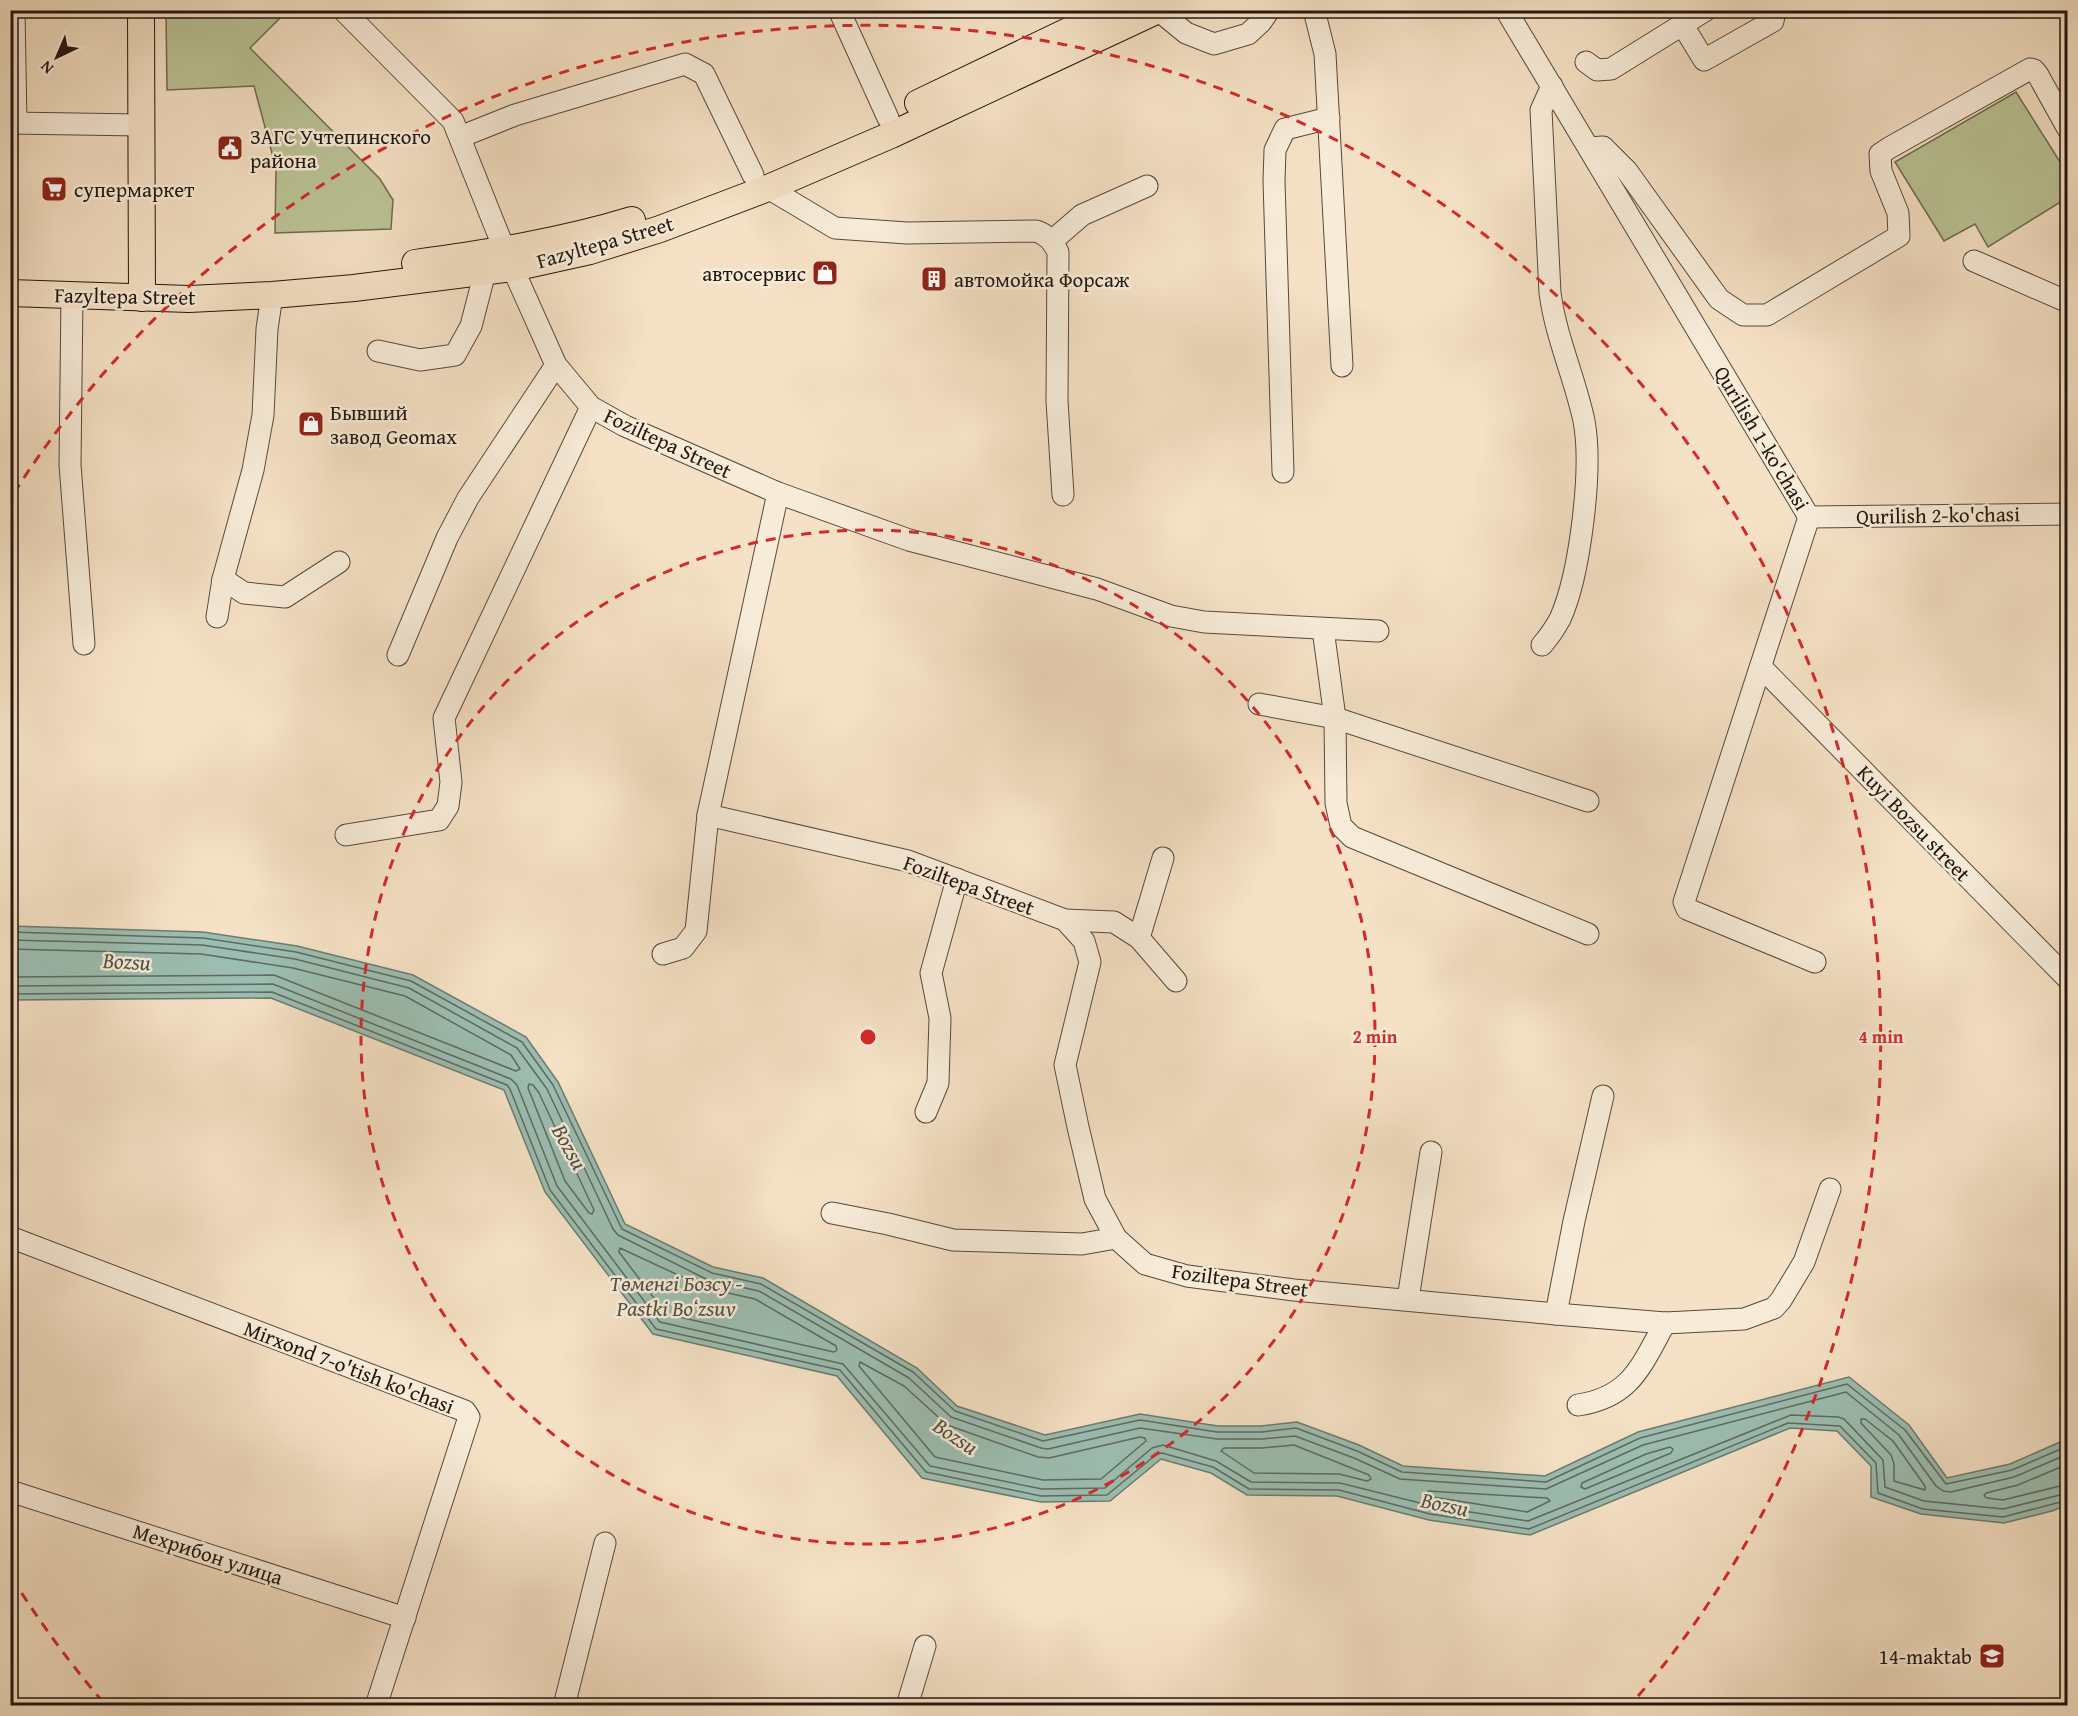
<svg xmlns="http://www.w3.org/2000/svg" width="2078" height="1716" font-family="'Gentium Book Plus',serif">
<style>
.green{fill:#bac396;stroke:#6e6c52;stroke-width:1.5}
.water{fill:#9cbeb2;stroke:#6b7b70;stroke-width:1.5}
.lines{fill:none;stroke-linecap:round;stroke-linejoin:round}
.shore{stroke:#5f6a60;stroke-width:1.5}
.minor-casing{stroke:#57493c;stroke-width:23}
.major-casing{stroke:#22160e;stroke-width:28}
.minor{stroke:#f8ecd9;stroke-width:21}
.major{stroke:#f5e1c5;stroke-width:26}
.ring{fill:none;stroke:#d62828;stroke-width:3;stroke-dasharray:10 8}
.labels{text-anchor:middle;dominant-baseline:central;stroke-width:5;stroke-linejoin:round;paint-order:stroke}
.poi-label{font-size:21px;fill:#22160e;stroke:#f8ecd9;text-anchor:start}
.street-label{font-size:21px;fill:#22160e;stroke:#f8ecd9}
.water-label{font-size:22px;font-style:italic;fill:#4d5147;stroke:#f8ecd9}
.centre{fill:#d62828;stroke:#f8ecd9;stroke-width:3}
.ring-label{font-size:18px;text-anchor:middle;font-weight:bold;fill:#d62828;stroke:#f8ecd9;stroke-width:5;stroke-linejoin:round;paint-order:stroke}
</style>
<rect width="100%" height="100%" fill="#f5e1c5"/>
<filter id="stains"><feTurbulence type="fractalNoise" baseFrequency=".00333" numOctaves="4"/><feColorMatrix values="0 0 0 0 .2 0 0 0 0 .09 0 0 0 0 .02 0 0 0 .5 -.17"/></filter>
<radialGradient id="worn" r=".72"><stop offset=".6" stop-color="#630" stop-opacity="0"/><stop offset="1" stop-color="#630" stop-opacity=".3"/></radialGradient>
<!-- green -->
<g class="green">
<polygon points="166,11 287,11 250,48 380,179 393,200 391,229 275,233 276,168 254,86 167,90"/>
<polygon points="2016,92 2067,173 2067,198 1988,247 1975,224 1944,241 1895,162"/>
</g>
<!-- water -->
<polygon class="water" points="11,926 203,932 297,946 413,975 526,1037 558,1082 625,1224 713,1267 763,1278 917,1368 957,1406 1045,1435 1140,1414 1218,1426 1261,1426 1297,1422 1359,1445 1403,1466 1545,1476 1638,1432 1849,1377 1909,1425 1947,1478 2010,1464 2067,1439 2067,1505 2052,1511 2004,1523 1921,1514 1871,1497 1871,1466 1837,1431 1790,1428 1530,1535 1429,1520 1337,1496 1247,1495 1211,1473 1161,1459 1110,1501 1041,1502 922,1478 837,1376 653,1334 545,1192 504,1090 271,998 11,1000"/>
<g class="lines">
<!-- shore -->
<g class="shore">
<polyline points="10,932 203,938 296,952 411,981 522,1042 553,1085 622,1229 712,1273 761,1284 913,1372 955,1411 1043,1441 1140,1420 1217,1432 1262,1432 1296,1428 1357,1451 1402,1472 1546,1482 1640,1438 1847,1384 1905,1430 1946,1484 2012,1470 2068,1446"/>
<polyline points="10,940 202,945 295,959 409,988 517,1048 547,1089 613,1229 618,1235 708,1280 759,1291 909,1378 951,1417 1041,1448 1048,1449 1140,1428 1217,1439 1262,1439 1295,1436 1354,1458 1400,1479 1546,1489 1643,1445 1846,1392 1899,1435 1936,1486 1943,1491 1951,1492 2014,1477 2068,1454"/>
<polyline points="10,949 201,954 293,968 405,996 511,1055 520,1069 516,1071 274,975 10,977"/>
<polyline points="10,986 273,984 511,1079 517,1085 557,1186 660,1322 843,1364 930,1466 1042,1489 1105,1488 1152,1448 1163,1445 1216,1461 1251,1482 1340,1483 1432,1506 1528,1521 1791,1415 1838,1417 1844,1419 1883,1460 1885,1487 1924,1501 2003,1509 2068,1493"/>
<polyline points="10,994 272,992 507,1085 510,1089 550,1190 656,1329 840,1370 926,1472 1041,1496 1107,1495 1157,1454 1162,1453 1213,1467 1249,1489 1339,1490 1430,1514 1529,1529 1788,1423 1840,1426 1876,1463 1878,1493 1923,1509 2003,1517 2068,1500"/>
<polygon points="529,1084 533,1085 539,1093 594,1210 592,1214 589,1213 565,1181 528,1088"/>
<polygon points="620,1248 706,1288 755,1299 836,1346 837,1350 834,1352 666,1314 619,1252"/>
<polygon points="860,1362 904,1386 947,1425 1038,1457 1049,1458 1140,1437 1145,1438 1146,1441 1101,1479 1043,1480 935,1457 859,1366"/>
<polygon points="1861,1419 1865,1419 1893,1441 1925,1486 1925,1490 1894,1481 1894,1464 1891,1455 1861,1423"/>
<polygon points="1294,1445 1369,1475 1371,1479 1367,1481 1339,1474 1254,1473 1221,1451 1224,1448 1262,1448"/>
<polygon points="1670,1447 1673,1449 1671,1453 1585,1489 1581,1487 1582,1483 1646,1454"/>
<polyline points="2068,1464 2018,1485 1986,1493 1984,1496 1987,1498 2003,1500 2068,1484"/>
<polygon points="1428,1491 1547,1498 1550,1501 1527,1512 1433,1497 1428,1496"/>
</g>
<!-- minor casing -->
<g class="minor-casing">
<g id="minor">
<polyline points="14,10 16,123"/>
<polyline points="343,10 453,121 505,251 556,365 591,407 625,426 778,493 909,540 1097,589 1171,616 1204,622 1378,631"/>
<polyline points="839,10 888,118"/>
<polyline points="1158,10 1186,33 1214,44 1248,34 1261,22 1269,10"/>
<polyline points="1314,10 1325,54 1342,366"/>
<polyline points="1506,10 1809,517 1684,902 1687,909 1815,962"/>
<polyline points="1682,24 1704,60 1773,21 1775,10"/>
<polyline points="1586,62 1597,70 1611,69 1706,10"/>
<polyline points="10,123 141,125"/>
<polyline points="460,137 515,115 685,64 704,74 753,175"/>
<polyline points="1589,148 1603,147 1627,171 1719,299 1743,315 1767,315 1899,236 1898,213 1881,171 1880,154 1889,148 2030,69 2034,70 2038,75 2068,129"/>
<path d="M768 188 835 228 907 233 1036 231C1048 235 1052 241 1058 252L1057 401 1063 495"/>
<polyline points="1052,241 1082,215 1147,186"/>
<polyline points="1974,261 2068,302"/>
<polyline points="72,296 70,465 84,644"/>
<polyline points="378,351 420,360 455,355 471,326 485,272"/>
<polyline points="1283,472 1274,181 1275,150 1285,129 1329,118"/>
<polyline points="778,493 708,815 908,861 1065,920 1084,941 1090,962 1065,1065 1078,1127 1095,1199 1116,1238 1145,1264 1187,1276 1294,1290 1556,1314 1665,1323 1744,1319 1774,1308 1781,1300 1804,1262 1830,1189"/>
<polyline points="1809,517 2068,514"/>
<polyline points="223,579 244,593 285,597 339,562"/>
<polyline points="217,617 223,579 253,470 263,415 267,329 272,295"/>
<polyline points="1323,629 1335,718 1336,803 1341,826 1352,837 1588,934"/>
<path d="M1542 645C1549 637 1555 628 1560 619 1580 575 1593 469 1584 421 1575 378 1556 338 1550 293L1541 110 1552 86"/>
<polyline points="398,655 447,538 468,498 556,365"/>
<polyline points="1761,667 2068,979"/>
<polyline points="1259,704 1335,718 1588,801"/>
<polyline points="346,835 439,820 448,806 451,782 444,718 591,407"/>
<polyline points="1065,920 1114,922 1139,938 1176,981"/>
<polyline points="1139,938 1163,858"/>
<polyline points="663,954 683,948 696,931 708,815"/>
<polyline points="926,1112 938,1083 940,1018 931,973 957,879"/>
<polyline points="832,1213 888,1224 953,1240 1082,1244 1116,1238"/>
<polyline points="10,1237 465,1411 469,1417 376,1706"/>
<polyline points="1408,1299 1431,1152"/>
<polyline points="1556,1314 1574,1221 1603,1096"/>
<path d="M1578 1405C1631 1397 1641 1366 1665 1323"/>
<polyline points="10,1491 405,1618"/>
<polyline points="564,1706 605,1543"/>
<polyline points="907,1706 925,1646"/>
</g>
</g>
<!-- major casing -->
<g class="major-casing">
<g id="major">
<polyline points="141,10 142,298"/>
<polyline points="918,103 1112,10"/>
<path d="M415 263C488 253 560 242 632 220"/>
<polyline points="10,293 189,299 272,295 354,288 513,268 590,251 660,229 768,188 891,135 1158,10"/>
</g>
</g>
<!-- minor -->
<use href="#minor" class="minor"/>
<!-- major -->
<use href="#major" class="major"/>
</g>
<!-- distance rings -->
<g class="ring">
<circle cx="868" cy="1037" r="507"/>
<path d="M103 1702A1013 1013 0 0 1 14 1581M14 493A1013 1013 0 1 1 1633 1702"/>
</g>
<!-- icons -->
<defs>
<g id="civic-square" transform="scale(1.35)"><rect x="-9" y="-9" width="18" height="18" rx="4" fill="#8f2418" stroke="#f8ecd9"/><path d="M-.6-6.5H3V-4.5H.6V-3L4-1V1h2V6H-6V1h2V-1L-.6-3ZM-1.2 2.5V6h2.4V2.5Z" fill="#fff"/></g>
<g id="supermarket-square" transform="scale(1.35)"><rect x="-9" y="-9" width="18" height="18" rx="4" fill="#8f2418" stroke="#f8ecd9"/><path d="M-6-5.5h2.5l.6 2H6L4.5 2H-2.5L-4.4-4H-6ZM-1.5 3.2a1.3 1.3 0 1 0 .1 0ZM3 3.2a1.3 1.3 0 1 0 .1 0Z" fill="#fff"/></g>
<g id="shop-square" transform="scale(1.35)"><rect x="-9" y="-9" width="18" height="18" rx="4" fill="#8f2418" stroke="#f8ecd9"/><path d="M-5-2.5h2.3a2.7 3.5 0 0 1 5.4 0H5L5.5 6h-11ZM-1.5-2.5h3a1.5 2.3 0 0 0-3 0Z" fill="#fff"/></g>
<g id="building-square" transform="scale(1.35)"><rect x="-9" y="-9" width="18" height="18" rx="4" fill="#8f2418" stroke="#f8ecd9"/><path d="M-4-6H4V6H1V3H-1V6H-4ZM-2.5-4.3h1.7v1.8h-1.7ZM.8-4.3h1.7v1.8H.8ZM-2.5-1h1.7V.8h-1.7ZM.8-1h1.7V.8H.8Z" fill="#fff"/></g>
<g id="school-square" transform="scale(1.35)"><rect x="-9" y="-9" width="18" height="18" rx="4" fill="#8f2418" stroke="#f8ecd9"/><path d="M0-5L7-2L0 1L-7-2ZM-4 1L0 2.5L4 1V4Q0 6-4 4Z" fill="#fff"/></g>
</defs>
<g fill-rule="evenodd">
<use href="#civic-square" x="230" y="148"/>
<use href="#supermarket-square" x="54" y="189"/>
<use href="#shop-square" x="825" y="273"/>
<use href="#building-square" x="934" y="279"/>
<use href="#shop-square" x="311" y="424"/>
<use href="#school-square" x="1992" y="1656"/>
</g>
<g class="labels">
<!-- poi labels -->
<g class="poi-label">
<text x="250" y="136">ЗАГС Учтепинского<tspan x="250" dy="24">района</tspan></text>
<text x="74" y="189">супермаркет</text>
<text x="806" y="273" text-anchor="end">автосервис</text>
<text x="954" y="279">автомойка Форсаж</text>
<text x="330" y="412">Бывший<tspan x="330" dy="24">завод Geomax</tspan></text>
<text x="1972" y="1656" text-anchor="end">14-maktab</text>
</g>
<!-- street labels -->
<g class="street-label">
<text transform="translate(605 242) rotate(-16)">Fazyltepa Street</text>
<text transform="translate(125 296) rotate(1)">Fazyltepa Street</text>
<text transform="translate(1762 438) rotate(59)">Qurilish 1-ko'chasi</text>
<text transform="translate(668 443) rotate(25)">Foziltepa Street</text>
<text transform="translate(1938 515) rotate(-1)">Qurilish 2-ko'chasi</text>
<text transform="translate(1914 823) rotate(46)">Kuyi Bozsu street</text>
<text transform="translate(969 885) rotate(20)">Foziltepa Street</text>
<text transform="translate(1240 1280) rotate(8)">Foziltepa Street</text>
<text transform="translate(349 1367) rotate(21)">Mirxond 7-o'tish ko'chasi</text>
<text transform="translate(208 1554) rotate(18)">Мехрибон улица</text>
</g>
<!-- water labels -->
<g class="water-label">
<text transform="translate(127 961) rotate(3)">Bozsu</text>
<text transform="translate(570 1147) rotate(61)">Bozsu</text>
<text x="676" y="1283">Төменгі Бозсу -<tspan x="676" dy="25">Pastki Boʻzsuv</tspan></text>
<text transform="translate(956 1436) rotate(34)">Bozsu</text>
<text transform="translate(1445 1504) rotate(12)">Bozsu</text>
</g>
</g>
<circle cx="868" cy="1037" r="9" class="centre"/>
<g class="ring-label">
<text x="1375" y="1043">2 min</text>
<text x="1881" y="1043">4 min</text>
</g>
<!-- margin -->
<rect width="2078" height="1716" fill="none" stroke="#f5e1c5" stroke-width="36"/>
<rect x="12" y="12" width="2054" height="1692" fill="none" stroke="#22160e" stroke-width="3"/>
<rect x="18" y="18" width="2042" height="1680" fill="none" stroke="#22160e" stroke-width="1.5"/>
<!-- north arrow -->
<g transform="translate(57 57) rotate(224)" stroke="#f8ecd9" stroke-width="4.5" paint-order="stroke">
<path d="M0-4.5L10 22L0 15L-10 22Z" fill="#22160e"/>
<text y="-9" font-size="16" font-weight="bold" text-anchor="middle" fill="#22160e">N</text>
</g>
<rect width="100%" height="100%" filter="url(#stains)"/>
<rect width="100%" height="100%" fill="url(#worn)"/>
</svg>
